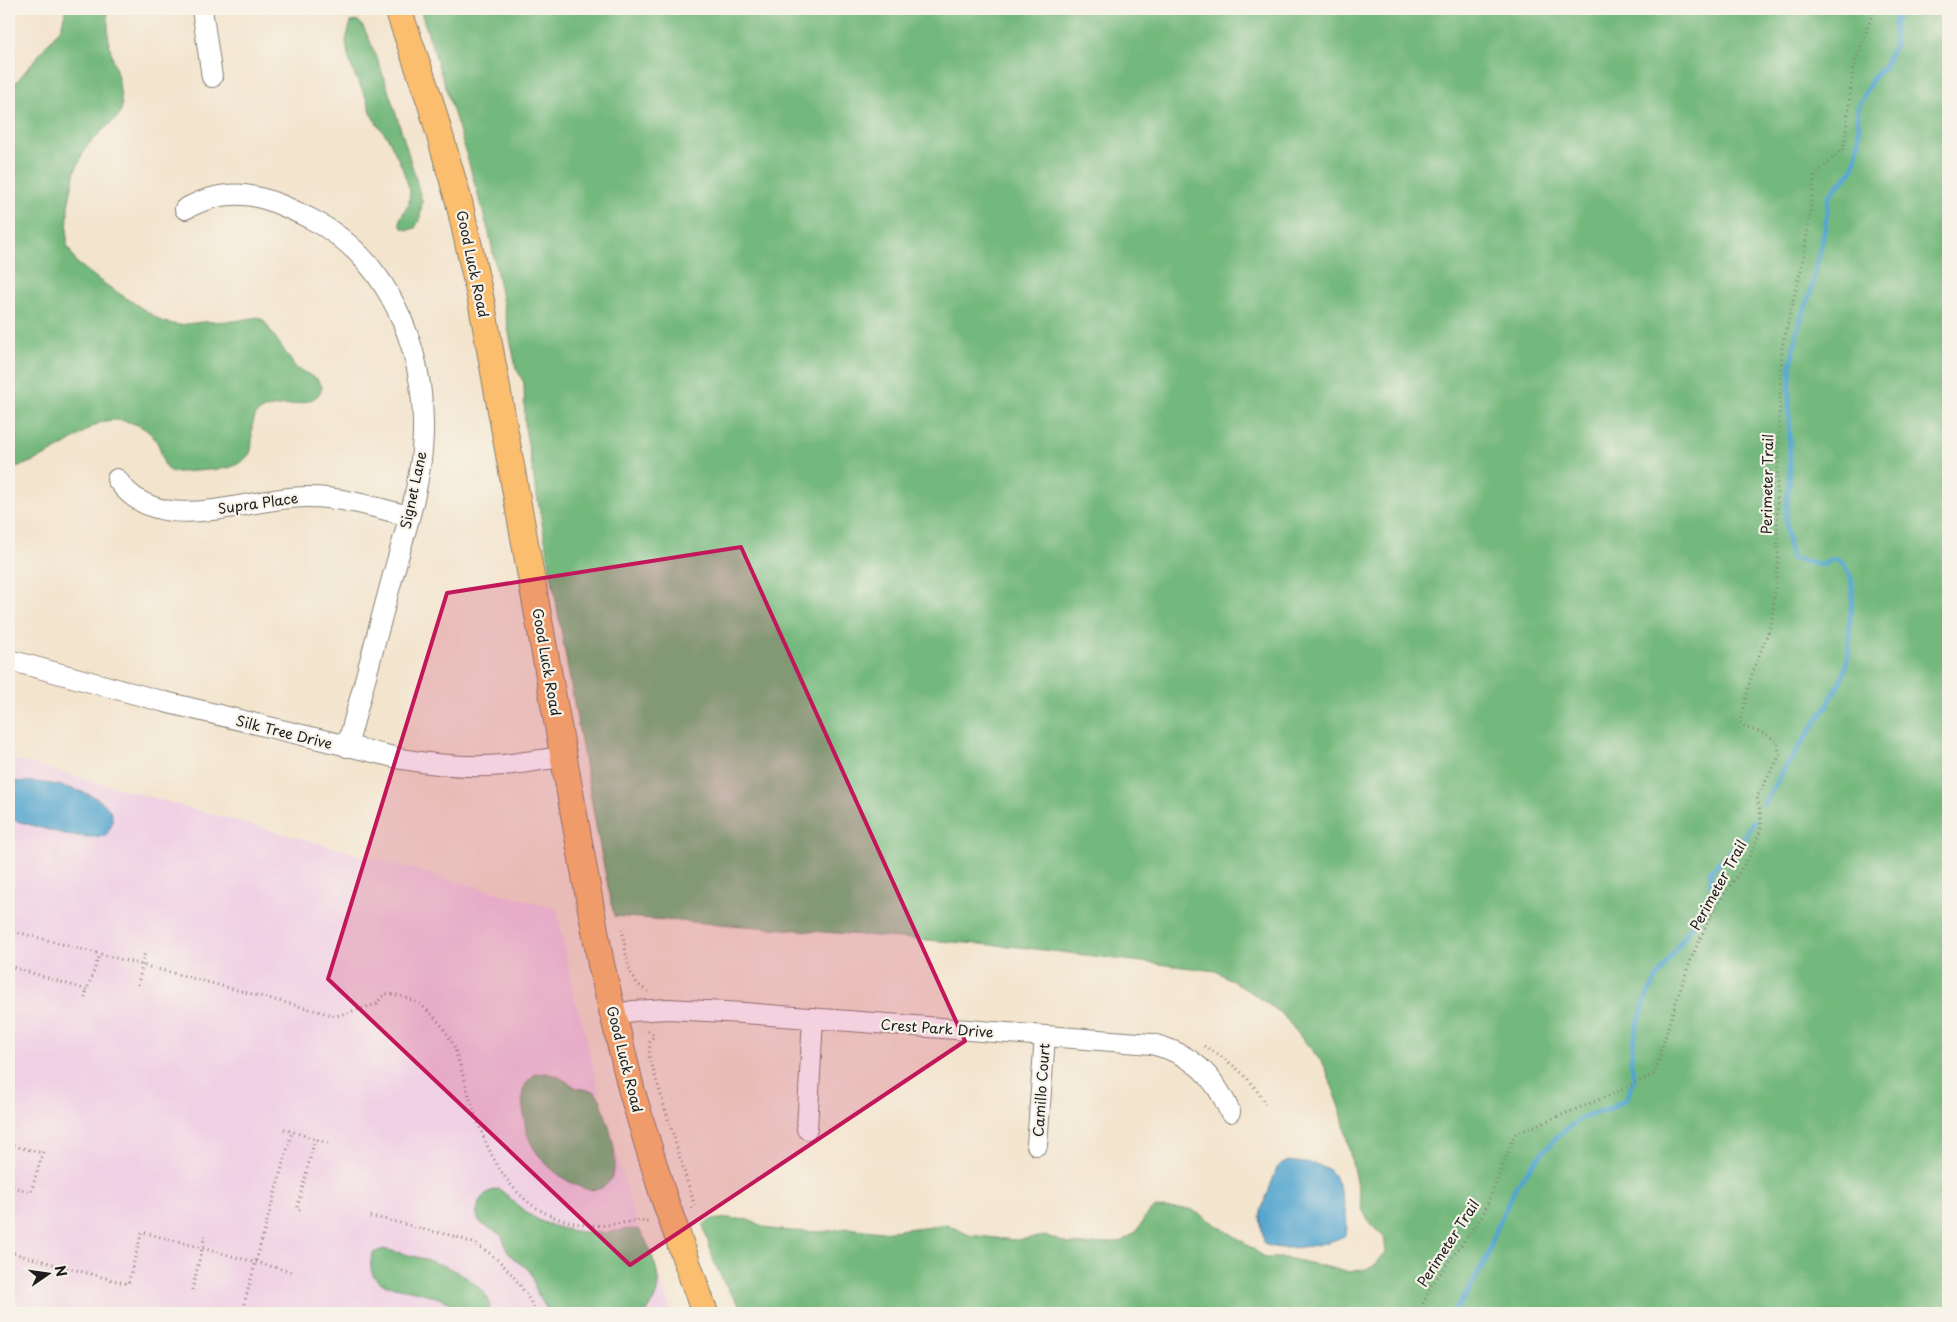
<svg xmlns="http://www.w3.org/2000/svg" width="1957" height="1322" font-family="'Playpen Sans',sans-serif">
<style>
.built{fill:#f0d0e4}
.forest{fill:#73b87c;stroke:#486a4c}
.water{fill:#54a6cf;stroke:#386176}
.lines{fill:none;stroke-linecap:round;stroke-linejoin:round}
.stream{stroke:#54a6cf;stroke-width:5}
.minor-casing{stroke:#888074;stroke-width:22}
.major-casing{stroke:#888074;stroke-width:28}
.path{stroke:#888074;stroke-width:3;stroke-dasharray:1 4;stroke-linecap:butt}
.minor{stroke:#fff;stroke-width:20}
.major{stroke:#fbbd6e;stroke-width:26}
.marked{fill:#c2185b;fill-opacity:0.2;stroke:#c2185b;stroke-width:4;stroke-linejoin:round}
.labels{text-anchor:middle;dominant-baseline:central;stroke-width:4.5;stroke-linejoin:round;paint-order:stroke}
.street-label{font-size:14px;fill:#1c1c1c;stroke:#f7f3e8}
</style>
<rect width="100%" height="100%" fill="#f7f3e8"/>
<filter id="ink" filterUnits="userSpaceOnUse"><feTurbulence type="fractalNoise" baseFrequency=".02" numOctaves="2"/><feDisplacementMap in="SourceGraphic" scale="10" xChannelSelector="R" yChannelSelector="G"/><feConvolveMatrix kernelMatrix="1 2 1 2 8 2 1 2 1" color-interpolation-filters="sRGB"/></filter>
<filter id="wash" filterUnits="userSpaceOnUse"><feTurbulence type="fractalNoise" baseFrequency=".0096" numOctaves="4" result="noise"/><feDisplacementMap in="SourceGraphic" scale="20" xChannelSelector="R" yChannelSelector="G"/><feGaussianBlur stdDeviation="1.12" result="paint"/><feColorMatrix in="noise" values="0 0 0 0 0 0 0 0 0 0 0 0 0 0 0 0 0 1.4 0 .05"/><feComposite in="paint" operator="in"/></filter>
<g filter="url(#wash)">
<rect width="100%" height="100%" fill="#f3e4cd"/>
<!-- built -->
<polygon class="built" points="9,758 557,909 574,997 583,1025 598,1088 633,1212 673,1313 9,1313"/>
<!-- forest -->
<g class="forest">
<path d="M66 9H107L109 44 119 82 122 107 119 116 106 127 85 148 75 171 68 206 67 245 76 262 103 283 163 322 179 325 203 322 235 321 258 317 264 321 296 368 317 379 322 387C320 405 287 404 273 407 267 407 262 410 257 413 256 416 253 420 253 423 250 433 254 443 250 453 246 460 236 466 228 468 222 469 175 473 172 472 162 468 163 457 160 449 153 428 132 420 112 420 95 421 82 435 68 443 51 453 28 466 9 468V91L61 28Z"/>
<polygon points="420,9 1948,9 1948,1313 745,1313 725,1285 714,1262 703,1225 711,1220 727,1218 748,1220 770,1229 792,1231 822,1232 848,1228 882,1232 947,1224 969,1235 1015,1240 1047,1236 1068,1244 1087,1245 1123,1241 1137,1231 1146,1215 1154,1208 1191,1209 1244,1242 1265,1258 1287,1258 1350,1272 1366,1269 1374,1266 1386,1252 1384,1235 1370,1224 1362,1209 1340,1107 1324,1065 1282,1014 1255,995 1216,971 1019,947 614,916 599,842 525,428 524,383 516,368 489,233 458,126"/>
<path d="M358 21C372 27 416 178 422 201L420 218 415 228 409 230 402 228 400 225V219L409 203 410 191 402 167 388 138 373 118 366 97 354 74 348 56 346 40 351 22Z"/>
<path d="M546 1073 557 1076 577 1088 594 1091 600 1099C606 1119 620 1153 613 1173 601 1212 551 1173 538 1154 529 1143 525 1129 524 1115 521 1095 520 1088 535 1074Z"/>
<path d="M499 1189C508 1195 514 1203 522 1209 544 1227 570 1232 598 1233 611 1234 626 1227 639 1230 644 1236 647 1243 650 1251 660 1276 663 1290 646 1313H548C545 1304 539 1298 536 1290 534 1285 534 1279 532 1275 528 1266 518 1264 512 1257 504 1249 506 1244 502 1237 495 1227 475 1228 477 1211 478 1208 478 1204 480 1200 485 1193 491 1190 499 1189Z"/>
<path d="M383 1249C418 1257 460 1265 484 1293 490 1300 493 1307 486 1313 463 1313 445 1298 423 1293 413 1290 386 1287 378 1281 369 1274 370 1262 373 1253Z"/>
</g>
<!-- water -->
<g class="water">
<path d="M9 781C20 782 32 781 44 783 67 786 134 800 105 836 74 841 39 826 9 819Z"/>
<path d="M1289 1161C1301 1163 1318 1163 1328 1169 1340 1176 1350 1221 1346 1234 1335 1245 1274 1254 1264 1243L1260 1217 1261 1211 1277 1168 1282 1163Z"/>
</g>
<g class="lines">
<!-- stream -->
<g class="stream">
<polyline points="1764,804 1785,768 1828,704 1843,676 1848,657 1850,619 1853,591 1851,578 1844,565 1835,558 1822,565 1792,558 1788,546 1786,516 1790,469 1789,401 1791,364 1798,327 1810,295 1825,228 1829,195 1853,170 1859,140 1858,108 1872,79 1884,67 1895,44 1894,23 1902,9"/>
<polyline points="1453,1313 1467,1293 1486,1260 1498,1225 1516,1186 1541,1154 1561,1133 1583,1117 1610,1109 1627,1098 1634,1080 1631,1060 1636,1029 1647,995 1673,953 1696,920 1713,892 1710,872 1745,836 1754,821"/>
</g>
</g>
</g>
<g filter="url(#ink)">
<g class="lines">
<!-- minor casing -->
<g class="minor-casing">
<g id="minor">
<polyline points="202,9 212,77"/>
<path d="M185 209C234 182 267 197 313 220 395 263 430 363 422 450 418 497 401 544 389 590 375 642 361 695 347 747"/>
<path d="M117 479C158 541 248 496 307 497 342 497 375 507 408 516"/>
<path d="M9 660 165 702 402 759C435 765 469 768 503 765 523 763 544 759 564 757"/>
<path d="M614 1015 633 1011 668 1009 744 1013 1152 1044C1192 1054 1214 1075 1230 1112"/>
<polyline points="807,1129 813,1018"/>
<polyline points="1037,1145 1045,1036"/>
</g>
</g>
<!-- major casing -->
<g class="major-casing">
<polyline id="major" points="398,9 430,101 459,202 482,305 601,964 632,1092 663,1195 705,1313"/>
</g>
<!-- path -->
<g class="path">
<path d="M622 929C627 951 625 983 649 991"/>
<path d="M9 930 336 1016 377 1004 381 997 387 994C419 995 440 1019 454 1046 478 1120 493 1216 588 1225 606 1227 623 1222 641 1220L645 1223 649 1221"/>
<polyline points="9,950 14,931"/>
<polyline points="9,966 87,990 100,954"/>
<polyline points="138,985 145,951"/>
<polyline points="85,998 87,990"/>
<polyline points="648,1031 654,1035 650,1042 649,1056 695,1207 689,1208"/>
<path d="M1204 1046C1229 1060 1252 1078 1265 1104"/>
<polyline points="284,1129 328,1143"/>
<polyline points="9,1145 43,1153"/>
<polyline points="9,1202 13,1187 31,1192 43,1152"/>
<polyline points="300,1210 297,1209 315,1139"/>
<path d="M370 1217C389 1219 407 1225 426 1230 441 1233 456 1236 470 1242 502 1256 521 1284 537 1313"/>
<polyline points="9,1252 128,1284 142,1232 292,1272"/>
<polyline points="192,1290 205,1236"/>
<polyline points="244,1304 292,1132"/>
<path d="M1419 1313 1431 1286 1483 1215 1515 1134 1608 1096 1654 1074C1670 1022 1684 968 1709 920 1723 892 1752 861 1760 831 1763 820 1759 807 1757 797L1780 755 1777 742 1766 734 1747 728 1740 722 1752 674 1771 625 1778 563 1777 487 1782 347 1804 256 1815 175 1844 148 1853 69 1874 9"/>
</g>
<!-- minor -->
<use href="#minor" class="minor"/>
<!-- major -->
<use href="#major" class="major"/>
</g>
</g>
<!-- marked area -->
<path class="marked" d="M741 547 965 1041 630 1265 328 979 447 593Z"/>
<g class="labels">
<!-- street labels -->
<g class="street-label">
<text transform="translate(473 264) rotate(78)">Good Luck Road</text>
<text transform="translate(1767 484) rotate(-89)">Perimeter Trail</text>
<text transform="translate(413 490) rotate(-78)">Signet Lane</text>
<text transform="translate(258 503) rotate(-8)">Supra Place</text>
<text transform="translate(547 662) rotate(80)">Good Luck Road</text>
<text transform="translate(284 732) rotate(14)">Silk Tree Drive</text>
<text transform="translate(1718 885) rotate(-61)">Perimeter Trail</text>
<text transform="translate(937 1028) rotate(4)">Crest Park Drive</text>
<text transform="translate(625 1059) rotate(76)">Good Luck Road</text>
<text transform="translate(1041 1090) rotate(-86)">Camillo Court</text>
<text transform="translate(1448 1243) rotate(-57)">Perimeter Trail</text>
</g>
</g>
<!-- margin -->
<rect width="1957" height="1322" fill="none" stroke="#f7f3e8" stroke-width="30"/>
<!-- north arrow -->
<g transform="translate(48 1274) rotate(77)" stroke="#f7f3e8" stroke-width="4" paint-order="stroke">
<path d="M0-4L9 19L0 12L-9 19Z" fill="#1c1c1c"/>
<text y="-8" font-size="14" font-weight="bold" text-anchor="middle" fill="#1c1c1c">N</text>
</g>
</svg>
